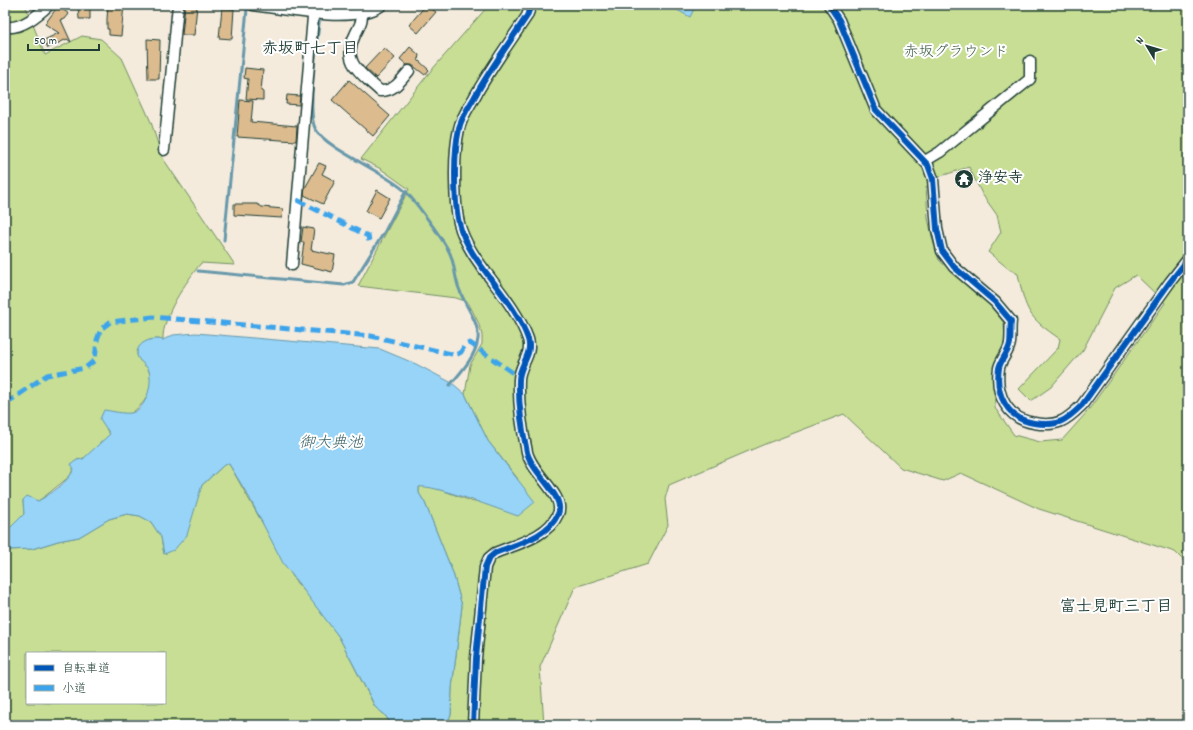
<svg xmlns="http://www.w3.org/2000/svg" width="1193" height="730" font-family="Dekko,'Klee One',sans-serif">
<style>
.green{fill:#c7de94;stroke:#738e64;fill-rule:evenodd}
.water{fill:#97d4f8;stroke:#6798aa}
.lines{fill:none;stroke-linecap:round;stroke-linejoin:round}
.stream{stroke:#6798aa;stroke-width:3}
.building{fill:#dcbc8f;stroke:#1f3d34}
.minor-casing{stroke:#1f3d34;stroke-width:13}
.minor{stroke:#fff;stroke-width:10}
.quiet{stroke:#3da4eb;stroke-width:5;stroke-dasharray:10 5;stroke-linecap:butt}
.cycleway-casing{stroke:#fff;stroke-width:8}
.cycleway{stroke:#0057b8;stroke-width:6}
.labels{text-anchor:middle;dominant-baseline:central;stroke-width:4;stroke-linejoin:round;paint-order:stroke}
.park-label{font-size:15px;fill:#415d47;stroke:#fff}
.poi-label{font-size:15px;font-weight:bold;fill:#1f3d34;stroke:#fff;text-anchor:start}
.neighbourhood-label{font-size:16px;font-weight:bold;fill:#1f3d34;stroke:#fff}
.water-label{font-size:16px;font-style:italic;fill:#3d6365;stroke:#fff}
</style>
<rect width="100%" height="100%" fill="#f4ebdd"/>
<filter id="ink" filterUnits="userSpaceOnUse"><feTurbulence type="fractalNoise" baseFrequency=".025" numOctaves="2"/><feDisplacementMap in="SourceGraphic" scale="8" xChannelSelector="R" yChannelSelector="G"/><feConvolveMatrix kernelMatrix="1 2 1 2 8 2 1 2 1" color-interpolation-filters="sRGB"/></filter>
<g filter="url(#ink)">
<!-- green -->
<g class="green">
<path d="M5 5H27L26 7 45 55 82 36 101 39 122 58 151 122 162 157 235 265 201 263C186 282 162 316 163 340 154 337 137 342 137 354 138 361 145 364 148 369 152 376 151 390 147 397 138 412 120 420 106 429L110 434C102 444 90 458 77 460L70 476 44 497 38 501 23 500 24 514 5 533Z"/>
<path d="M489 5H1188V565L1175 552 1039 509 961 473 943 481 901 468 844 414 765 444 669 485 665 499 668 525 648 564 575 587 540 667 544 725H446L451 715 452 688 462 606 453 573 425 503 419 493V486C434 485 459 497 474 502L518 479 488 441 465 394 470 365 482 344V335L478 322 468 302 456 298 358 286 409 189 381 169 361 159 429 73ZM969 167 982 194 997 215 1001 232 988 252 1009 269 1018 274C1026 312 1028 317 1060 339L1058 348 1019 389 1031 401 1051 387 1083 350 1115 288 1136 275 1165 303 1087 412 1062 440 1040 442 1014 435 995 408 994 372 1005 341 1004 323 988 303 939 260 933 241 928 218 926 187 941 176Z"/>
<path d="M229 464 296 582 308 595 339 637 375 707 384 714 392 725H5V548L8 550 32 549 58 541 79 537 109 519 127 514 140 516 151 522 161 537 164 554 197 498 202 485 224 465ZM27 653H165V703H27Z"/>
</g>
<!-- water -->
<g class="water">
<polygon points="668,5 696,5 690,17"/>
<path d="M196 333 380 349 416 364 452 383 465 394 488 441 535 502 518 516C500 510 433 484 419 487V493L425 503 453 573 462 606 452 688 451 715 446 725H392L384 714 376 708 339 637 283 563 249 497 229 464 224 465 202 485 187 535 174 550 164 554 161 537 151 522 140 516 127 514 109 519 79 537 58 541 32 549 8 550 5 548V533L24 514 23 500 27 496 38 501C51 494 68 482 74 469L71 464 77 460 83 459 110 434 100 419 104 410C112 411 123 414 131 413 146 410 153 384 149 371 147 365 137 361 137 354 137 341 154 337 163 340L173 335Z"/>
</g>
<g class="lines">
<!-- stream -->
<g class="stream">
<path d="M321 5C319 30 306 110 315 128 325 149 386 172 406 192 415 201 447 244 451 256 455 267 455 280 460 291 465 306 480 323 478 339 476 356 461 372 450 385"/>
<polyline points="224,240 247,9"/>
<polyline points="198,271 344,285 353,282 385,231 406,191"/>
</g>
</g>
<!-- building -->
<g class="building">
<polygon points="78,5 90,5 90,19 79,19"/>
<polygon points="124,5 121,36 109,35 109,29 107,29 107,19 108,6"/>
<polygon points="185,5 197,6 194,35 182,35"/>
<polygon points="426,5 436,12 418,33 409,25"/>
<polygon points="58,6 69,14 65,19 61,20 71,42 67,39 48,48 44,40 59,33 45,24"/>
<polygon points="222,8 234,9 232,39 219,38"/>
<polygon points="147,39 160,40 159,79 148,79"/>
<polygon points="410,47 419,55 418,60 429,70 425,75 412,65 407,65 400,59"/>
<polygon points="384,48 395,58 376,78 365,68"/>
<polygon points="245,68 263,70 261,91 263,91 263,100 246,99 248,79 244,78"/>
<polygon points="349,80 390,116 373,136 332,100"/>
<polygon points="287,95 300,96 299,105 286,104"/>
<polygon points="240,100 253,101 251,122 297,126 296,141 237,137"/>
<polygon points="319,163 326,166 322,174 335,181 323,204 304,195 305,188"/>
<polygon points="377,190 390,198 379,218 366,211"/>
<polygon points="234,204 257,204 262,207 283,209 282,218 234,215"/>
<polygon points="303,227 314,229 311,250 335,255 332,272 301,264 304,242 301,242"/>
</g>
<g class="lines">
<!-- minor casing -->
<g class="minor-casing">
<g id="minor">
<path d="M253 5C287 9 354 25 382 5"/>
<path d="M829 5 839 20 876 110 928 165 933 179 937 229 942 251 954 267 995 302 1011 321C1010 328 1011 336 1010 343 1009 352 1001 359 999 368 995 394 1007 419 1034 423 1057 427 1066 421 1082 405L1170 282 1188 259"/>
<path d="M362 14C363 22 358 28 355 35 341 63 361 73 380 91 394 92 401 80 409 71"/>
<path d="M5 25 6 27C22 29 38 15 49 5"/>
<polyline points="164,150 178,5"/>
<polyline points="925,161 940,152 1030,79 1030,61"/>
<polyline points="292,265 314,5"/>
<path d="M473 725 476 658 485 567 489 558 495 553C516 544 548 537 558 514 566 496 532 474 527 452 522 429 518 404 519 380 519 365 533 355 528 339 513 296 469 263 459 223 455 207 455 189 455 173 455 159 456 142 459 129 461 118 468 108 474 98 490 69 509 43 527 16L531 5"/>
</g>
</g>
<!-- minor -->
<use href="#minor" class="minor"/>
<!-- quiet -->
<g class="quiet">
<polyline points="297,200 368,236 370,246"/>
<polyline points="5,401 11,400 47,375 85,368 95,360 97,340 101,329 110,322 153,317 371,336 456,355 461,352 465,345 470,343 513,373 520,375"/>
</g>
<!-- cycleway casing -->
<g class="cycleway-casing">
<g id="cycleway">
<path d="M829 5 839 20 876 110 928 165 933 179 937 229 942 251 954 267 995 302 1011 321C1010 328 1011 336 1010 343 1009 352 1001 359 999 368 995 394 1007 419 1034 423 1057 427 1066 421 1082 405L1170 282 1188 259"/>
<path d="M473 725 476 658 485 567 489 558 495 553C516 544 548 537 558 514 566 496 532 474 527 452 522 429 518 404 519 380 519 365 533 355 528 339 513 296 469 263 459 223 455 207 455 189 455 173 455 159 456 142 459 129 461 118 468 108 474 98 490 69 509 43 527 16L531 5"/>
</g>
</g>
<!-- cycleway -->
<use href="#cycleway" class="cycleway"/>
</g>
</g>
<!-- icons -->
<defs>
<g id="temple-disc" transform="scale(1)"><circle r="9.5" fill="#1f3d34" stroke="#fff"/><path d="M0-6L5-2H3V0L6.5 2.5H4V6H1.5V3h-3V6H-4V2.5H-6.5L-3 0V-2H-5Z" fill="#fff"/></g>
</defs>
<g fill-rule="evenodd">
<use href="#temple-disc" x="964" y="179"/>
</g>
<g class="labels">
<!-- park labels -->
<g class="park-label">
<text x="956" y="53">赤坂グラウンド</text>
</g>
<!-- poi labels -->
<g class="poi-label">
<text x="978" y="179">浄安寺</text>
</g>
<!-- neighbourhood labels -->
<g class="neighbourhood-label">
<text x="310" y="49">赤坂町七丁目</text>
<text x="1116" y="607">富士見町三丁目</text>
</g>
<!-- water labels -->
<g class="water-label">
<text x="331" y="443">御大典池</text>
</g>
</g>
<!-- margin -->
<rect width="1193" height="730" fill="none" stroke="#fff" stroke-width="20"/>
<rect x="10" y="10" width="1173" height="710" fill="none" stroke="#1f3d34" stroke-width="1.5" filter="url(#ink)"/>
<!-- legend -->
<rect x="26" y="652" width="140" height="52" fill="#ffffff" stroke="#a5b1ae"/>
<rect x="34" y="665" width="20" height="6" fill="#0057b8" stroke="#a5b1ae"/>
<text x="62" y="672" font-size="12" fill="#1f3d34">自転車道</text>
<rect x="34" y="685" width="20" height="6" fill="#3da4eb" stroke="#a5b1ae"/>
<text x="62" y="692" font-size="12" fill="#1f3d34">小道</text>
<!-- north arrow -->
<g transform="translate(1147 46) rotate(308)" stroke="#ffffff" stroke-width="3" paint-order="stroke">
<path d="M0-3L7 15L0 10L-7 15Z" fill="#1f3d34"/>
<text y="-6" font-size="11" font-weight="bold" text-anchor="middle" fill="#1f3d34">N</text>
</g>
<!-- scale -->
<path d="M28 44v6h71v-6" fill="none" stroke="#1f3d34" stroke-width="2"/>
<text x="34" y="44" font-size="12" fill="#1f3d34" stroke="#ffffff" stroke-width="3" paint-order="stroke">50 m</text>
</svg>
